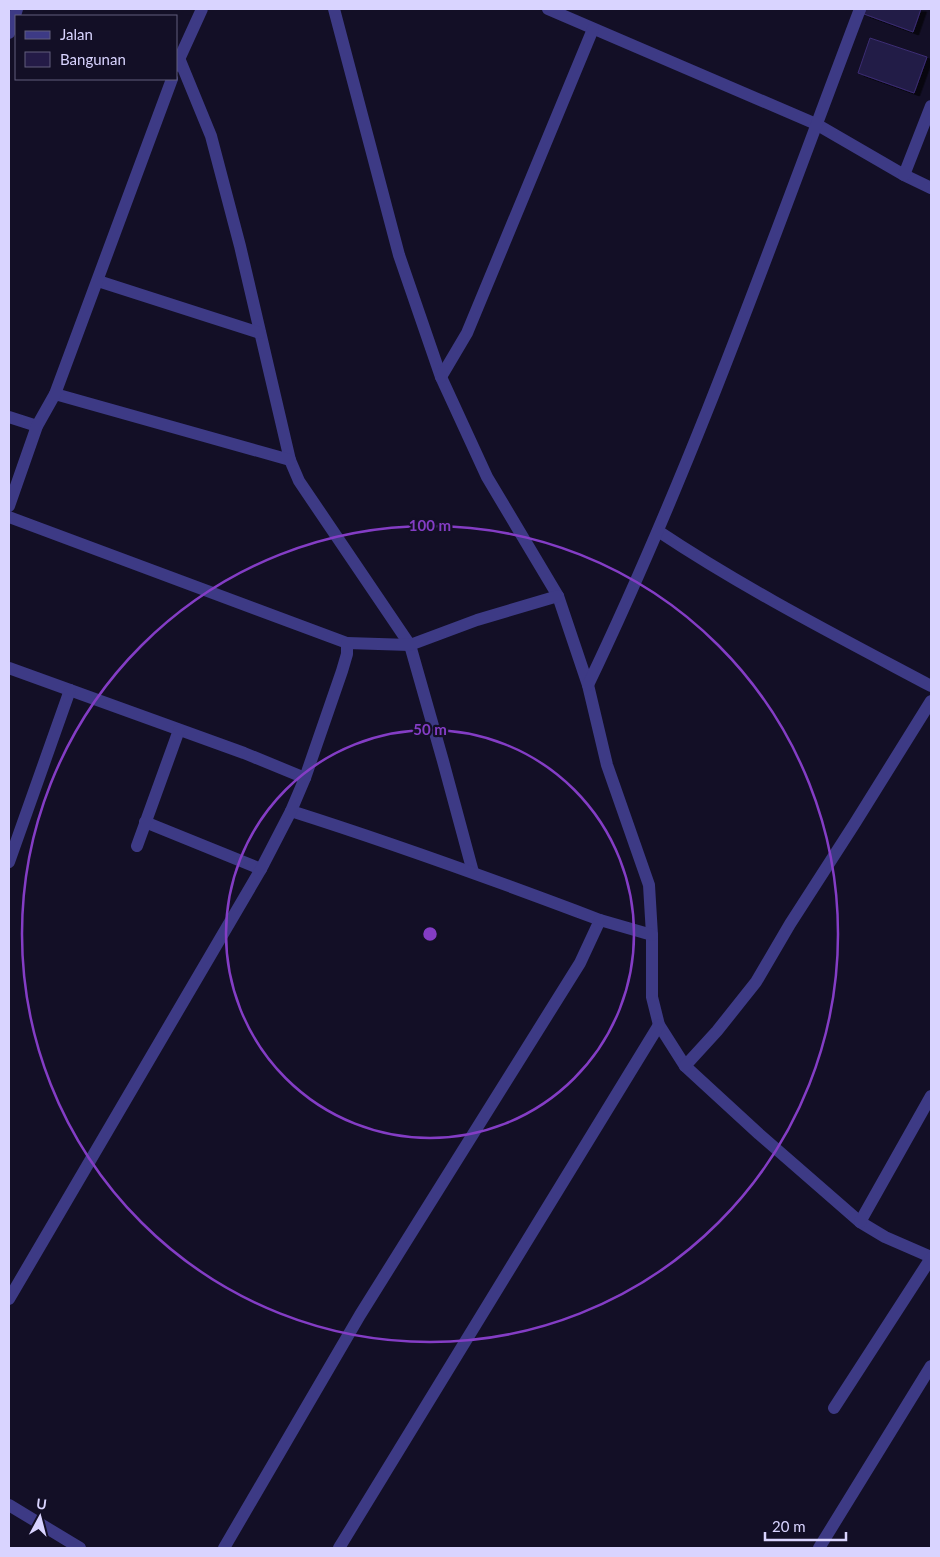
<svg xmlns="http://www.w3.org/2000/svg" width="940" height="1557" font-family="Lato,sans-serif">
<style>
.building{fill:#241b47;stroke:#3b2d73;filter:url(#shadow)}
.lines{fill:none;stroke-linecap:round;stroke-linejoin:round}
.minor{stroke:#3d3a85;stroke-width:12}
.ring{fill:none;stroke:#843dc5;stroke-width:2.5}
.centre{fill:#843dc5;stroke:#130f26;stroke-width:2.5}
.ring-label{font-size:15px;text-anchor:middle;font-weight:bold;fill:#843dc5;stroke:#130f26;stroke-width:4.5;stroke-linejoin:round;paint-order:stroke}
</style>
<defs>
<filter id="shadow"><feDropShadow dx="5.5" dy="3" stdDeviation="0" flood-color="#0009"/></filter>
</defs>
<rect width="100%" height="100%" fill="#130f26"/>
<!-- building -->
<g class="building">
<polygon points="866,9 921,9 913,32 864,14"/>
<polygon points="870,38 927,57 914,93 858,73"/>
</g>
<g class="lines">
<!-- minor -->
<g class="minor">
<polyline points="334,9 399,255 441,377 487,477 558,596 588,685 607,765 649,885 652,935 652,997 659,1025 685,1066 759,1134 860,1222 885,1237 931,1257"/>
<polyline points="548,9 816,124 904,175 931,188"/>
<polyline points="9,33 17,9"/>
<polyline points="179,58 211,136 240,246 290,460 299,481 410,645 443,761 473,872"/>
<polyline points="176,66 202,9"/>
<polyline points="904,175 931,106"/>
<polyline points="98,281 260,333"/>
<polyline points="441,377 467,333 593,29"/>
<polyline points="55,394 290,460"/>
<polyline points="9,417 37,426"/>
<polyline points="9,506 37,426 55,394 172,79"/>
<polyline points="9,517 347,643"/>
<path d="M658 531C745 589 839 637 931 686"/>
<polyline points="9,668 244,753 305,778"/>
<path d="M588 685C693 466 774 236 860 9"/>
<path d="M291 811C395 844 497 881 600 920"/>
<polyline points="145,822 261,869"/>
<polyline points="137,846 179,730"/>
<polyline points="9,862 70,690"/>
<polyline points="685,1066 717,1031 756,982 790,924 855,823 931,701"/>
<polyline points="860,1222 931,1096"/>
<polyline points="9,1299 261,869 291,811 305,778 342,671 347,654 347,643 410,645 477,620 558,596"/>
<polyline points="834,1408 931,1258"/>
<polyline points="9,1505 80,1548"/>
<polyline points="224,1548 360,1315 580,963 600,920 652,935"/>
<polyline points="339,1548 659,1025"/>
<polyline points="819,1548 931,1366"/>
</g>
</g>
<!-- distance rings -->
<g class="ring">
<circle cx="430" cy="934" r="204"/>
<circle cx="430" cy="934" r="408"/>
</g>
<circle cx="430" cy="934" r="8" class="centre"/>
<g class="ring-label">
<text x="430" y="531">100 m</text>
<text x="430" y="735">50 m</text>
</g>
<!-- border -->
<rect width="940" height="1557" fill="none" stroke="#d9d4ff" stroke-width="20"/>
<!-- legend -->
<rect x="15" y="15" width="162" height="65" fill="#130f26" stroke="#625e7d"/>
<rect x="25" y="31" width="25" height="8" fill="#3d3a85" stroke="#625e7d"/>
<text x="60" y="40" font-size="15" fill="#d9d4ff">Jalan</text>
<rect x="25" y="52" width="25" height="15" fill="#241b47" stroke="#625e7d"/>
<text x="60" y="65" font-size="15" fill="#d9d4ff">Bangunan</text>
<!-- north arrow -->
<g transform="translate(40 1517) rotate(7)" stroke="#130f26" stroke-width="4" paint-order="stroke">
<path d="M0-4L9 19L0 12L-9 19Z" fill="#d9d4ff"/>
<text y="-8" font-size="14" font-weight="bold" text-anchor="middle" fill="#d9d4ff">U</text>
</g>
<!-- scale -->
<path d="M765 1532v8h81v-8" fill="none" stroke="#d9d4ff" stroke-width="2.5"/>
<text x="772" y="1532" font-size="15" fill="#d9d4ff" stroke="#130f26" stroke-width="4" paint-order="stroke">20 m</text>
</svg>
